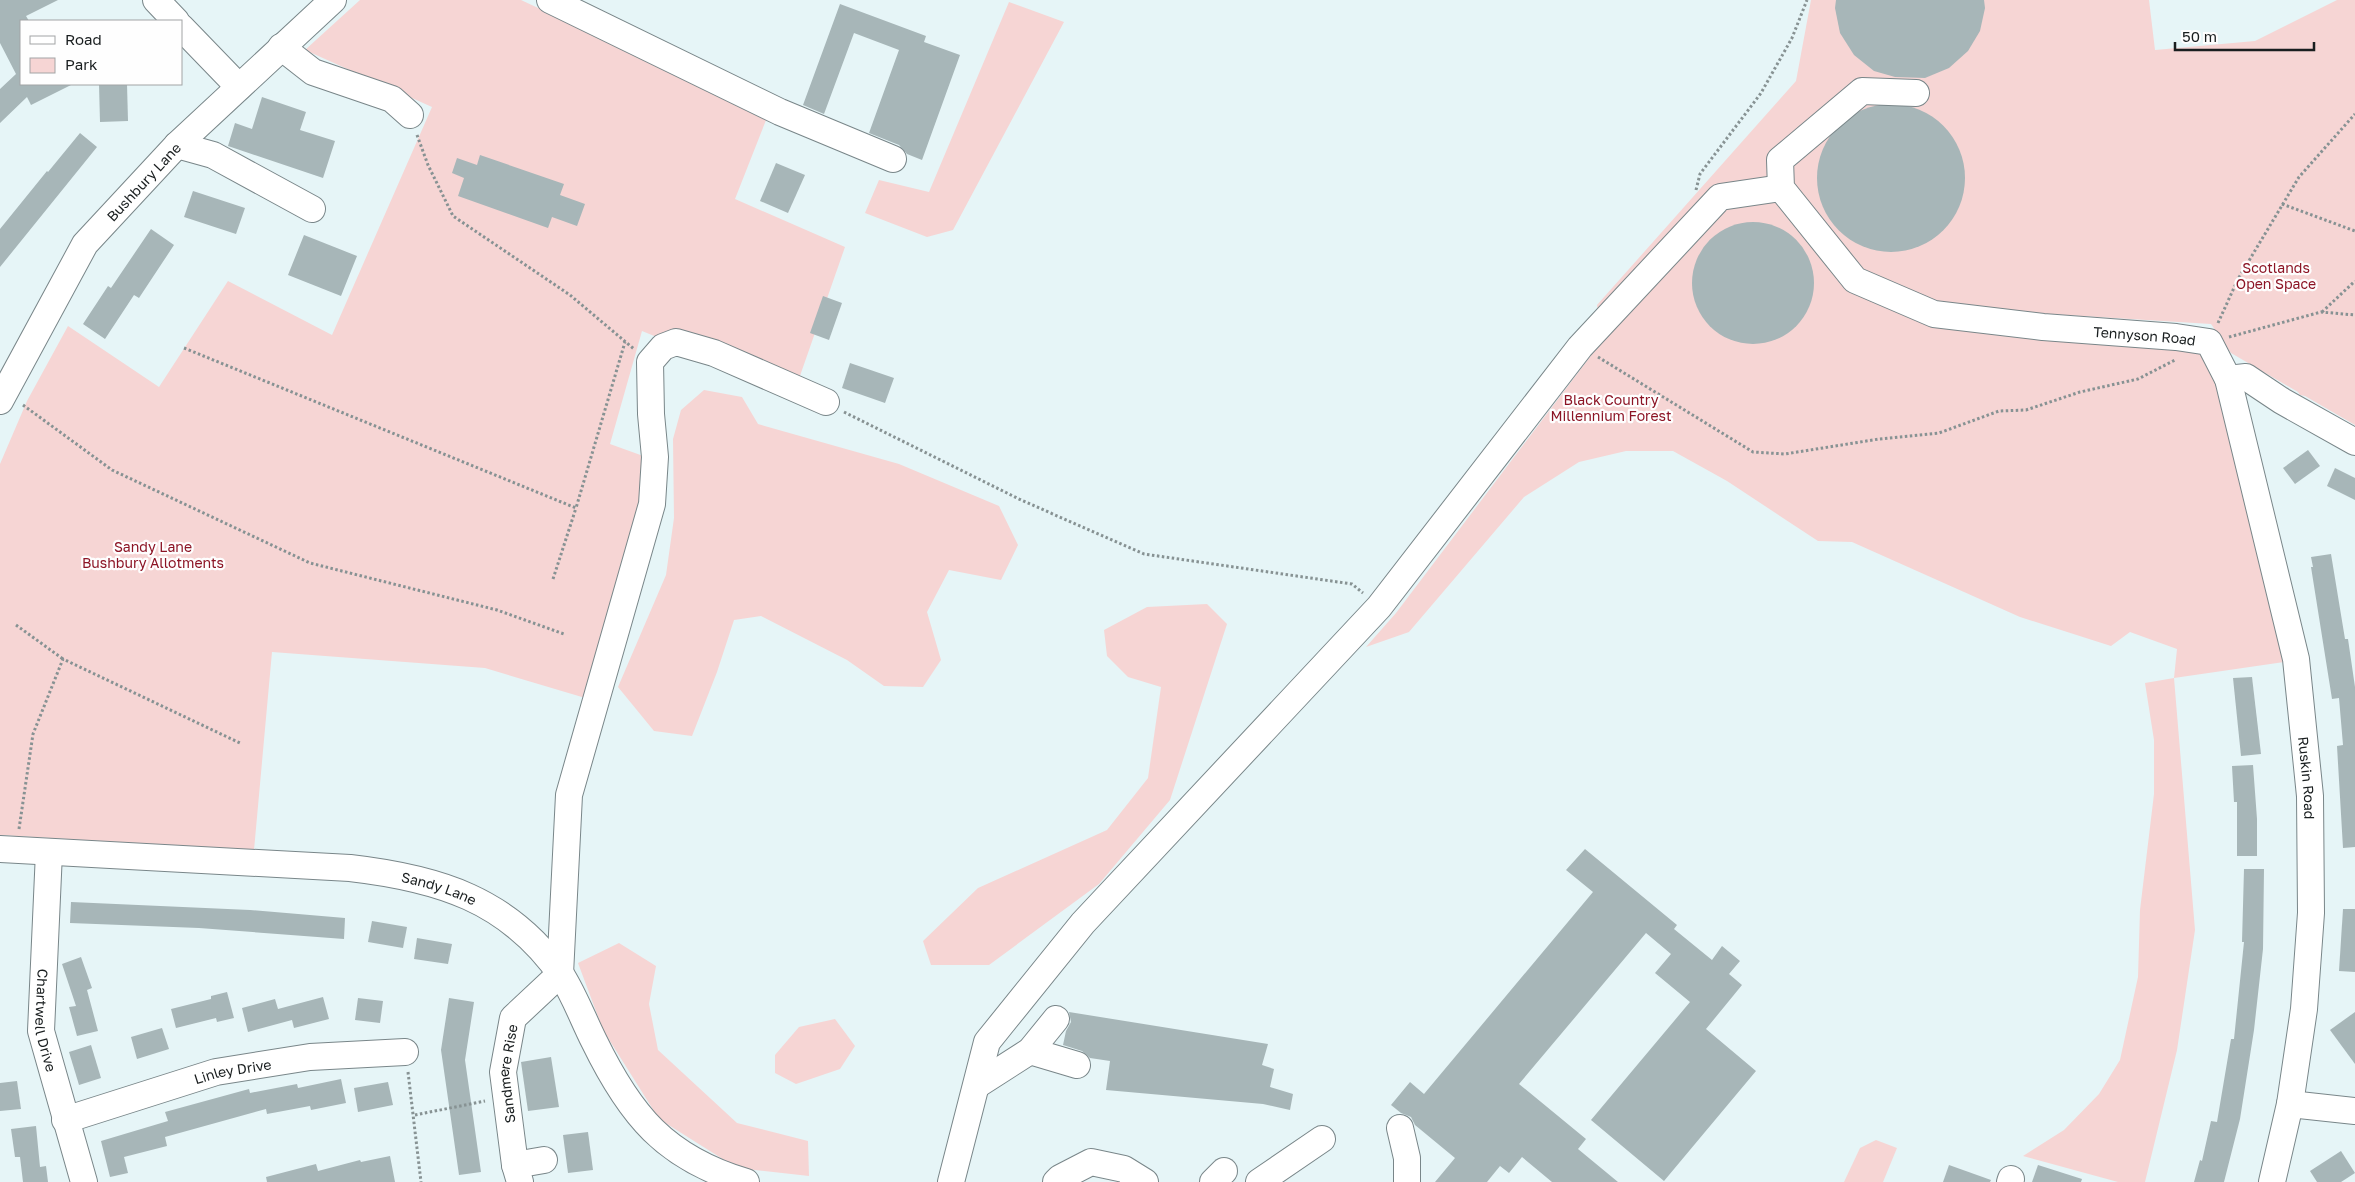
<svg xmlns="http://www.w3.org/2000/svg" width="2355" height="1182" font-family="'Golos Text',sans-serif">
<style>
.green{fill:#f6d5d4}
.building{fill:#a7b6b8}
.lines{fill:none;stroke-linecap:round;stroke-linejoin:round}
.minor-casing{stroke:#798689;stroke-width:28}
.path{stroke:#879293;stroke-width:3;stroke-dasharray:2.5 2.5;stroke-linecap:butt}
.minor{stroke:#fff;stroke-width:26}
.labels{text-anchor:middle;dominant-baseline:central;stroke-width:4.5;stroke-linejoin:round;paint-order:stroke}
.street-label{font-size:14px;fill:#191e1f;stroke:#fefefe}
.park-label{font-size:14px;fill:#8c1425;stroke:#fefefe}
</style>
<rect width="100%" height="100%" fill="#e6f5f7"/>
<!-- green -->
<g class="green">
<polygon points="360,0 521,0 768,115 735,199 845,247 794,393 642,331 610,444 646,457 643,509 592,700 485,668 272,652 254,850 0,835 0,464 27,401 68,326 159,387 228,281 332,335 432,107 305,50"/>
<polygon points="1811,0 2149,0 2155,50 2255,41 2337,0 2355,0 2355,425 2305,396 2300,395 2298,392 2231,353 2211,324 2049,314 2043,335 2208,347 2284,662 2174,678 2195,930 2177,1050 2145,1182 2118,1182 2023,1156 2064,1130 2099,1094 2120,1060 2138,977 2140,910 2154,794 2154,740 2145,683 2174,678 2177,649 2130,632 2111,646 2020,617 1852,542 1818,541 1727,481 1673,451 1626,451 1579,462 1524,497 1409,632 1366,647 1396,613 1602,341 1597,305 1796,81"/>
<polygon points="1009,2 1064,22 953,230 927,237 865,213 879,180 929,192"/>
<polygon points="704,390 742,397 758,424 899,464 999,506 1018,545 1001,580 949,570 927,612 941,660 923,687 884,686 847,660 761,616 734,620 717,672 692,736 654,731 618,687 666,575 674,518 673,439 681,410"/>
<polygon points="1207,604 1227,624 1170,800 1099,884 989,965 931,965 923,941 978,888 1107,830 1148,778 1161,687 1128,677 1107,656 1104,630 1147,607"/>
<polygon points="619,943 656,966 649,1004 658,1050 737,1123 808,1141 809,1176 737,1168 659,1119 603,1030 578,963"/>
<polygon points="835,1019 855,1046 840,1069 796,1084 775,1073 775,1055 799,1027"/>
<polygon points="1876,1140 1897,1148 1883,1182 1844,1182 1860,1148"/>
</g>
<!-- building -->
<g class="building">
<polygon points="0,0 58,0 26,16 29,21 21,21 21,84 73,84 31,105 27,97 0,123 0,89 16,74 0,43"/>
<polygon points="1836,0 1984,0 1985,8 1980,31 1968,51 1949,68 1925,78 1895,77 1874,71 1854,55 1840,33 1835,8"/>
<polygon points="840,4 926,36 924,42 960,55 922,160 907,154 899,145 869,133 899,50 854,33 824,114 803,105"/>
<polygon points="99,84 127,84 128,121 100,122"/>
<polygon points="262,97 306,112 300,130 335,141 323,178 228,146 235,123 252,129"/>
<circle cx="1891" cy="178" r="74"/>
<polygon points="80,133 97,147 0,267 0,229 47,171 48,172"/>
<polygon points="480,155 564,184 560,195 585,204 577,226 552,217 548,228 458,196 464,178 452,173 457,158 477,165"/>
<polygon points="776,163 805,175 788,213 760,201"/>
<polygon points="193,191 245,208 236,234 184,217"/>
<circle cx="1753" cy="283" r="61"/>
<polygon points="151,229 174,245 139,298 134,295 105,339 83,324 108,286 111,288"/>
<polygon points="304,235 357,256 341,296 288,275"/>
<polygon points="823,296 842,303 829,340 810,333"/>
<polygon points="850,363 894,378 885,403 842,388"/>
<polygon points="2308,450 2320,466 2295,484 2283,468"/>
<polygon points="2335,468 2355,478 2355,500 2327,486"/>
<polygon points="2331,554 2345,639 2348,639 2355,687 2355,847 2343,848 2337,746 2343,745 2339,698 2332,699 2311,567 2313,567 2311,557"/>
<polygon points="2252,677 2261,754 2241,756 2233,678"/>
<polygon points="2253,765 2257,819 2257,856 2237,856 2237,802 2234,802 2232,766"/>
<polygon points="1585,849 1677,925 1674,929 1712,960 1722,946 1740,961 1729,974 1742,985 1706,1029 1756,1071 1664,1181 1591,1120 1690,1002 1655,973 1671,954 1646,933 1519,1084 1586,1139 1578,1149 1618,1182 1552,1182 1522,1157 1509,1173 1500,1166 1487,1182 1435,1182 1455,1158 1415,1125 1411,1117 1401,1113 1391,1105 1410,1082 1424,1094 1593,892 1566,870"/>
<polygon points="2244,869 2264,869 2263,949 2254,1030 2240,1119 2224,1182 2194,1182 2200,1160 2202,1161 2211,1121 2217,1122 2231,1039 2234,1039 2244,942 2242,942"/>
<polygon points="71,902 250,910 345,918 344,939 199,928 70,923"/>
<polygon points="2343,909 2355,909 2355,972 2339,971"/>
<polygon points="372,921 407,927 403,948 368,942"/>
<polygon points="417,938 452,944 448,964 414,959"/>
<polygon points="81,957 92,988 87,990 98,1031 77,1036 69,1007 76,1006 62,964"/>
<polygon points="227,992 234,1018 217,1022 216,1018 176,1028 171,1009 211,999 211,996"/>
<polygon points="323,997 329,1019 294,1028 292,1020 248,1032 242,1008 275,999 278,1009"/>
<polygon points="358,998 383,1001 380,1023 355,1020"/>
<polygon points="449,998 474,1002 465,1060 481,1172 459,1175 441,1050"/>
<polygon points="1069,1012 1268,1044 1262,1065 1274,1069 1270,1087 1293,1094 1290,1110 1263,1104 1106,1090 1110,1061 1090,1058 1082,1051 1063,1045 1066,1031 1071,1022"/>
<polygon points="2355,1012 2355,1064 2330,1030"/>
<polygon points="162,1028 169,1049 137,1059 131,1037"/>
<polygon points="91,1045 101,1078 79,1085 69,1052"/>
<polygon points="551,1057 559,1107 528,1111 521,1062"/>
<polygon points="341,1079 346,1103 311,1110 310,1106 267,1114 266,1109 165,1137 167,1146 124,1157 128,1173 110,1177 101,1141 168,1121 165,1112 249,1089 250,1093 297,1084 298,1088"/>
<polygon points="17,1081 21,1109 0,1111 0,1083"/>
<polygon points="388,1082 393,1105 358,1112 354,1088"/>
<polygon points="36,1126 40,1167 46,1166 48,1182 23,1182 20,1157 15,1157 11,1129"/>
<polygon points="588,1132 593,1170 568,1173 563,1135"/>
<polygon points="2341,1151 2355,1173 2341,1182 2317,1182 2310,1171"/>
<polygon points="390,1156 395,1182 267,1182 266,1177 316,1164 318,1171 360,1160 361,1162"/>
<polygon points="1949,1165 1991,1180 1990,1182 1943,1182"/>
<polygon points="2038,1165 2082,1179 2081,1182 2032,1182"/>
</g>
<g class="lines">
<!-- minor casing -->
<g class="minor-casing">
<g id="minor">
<polyline points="156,0 176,21"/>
<polyline points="550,0 780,112 893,159"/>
<polyline points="181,27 239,87"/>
<polyline points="281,47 313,72 392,99 410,115"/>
<path id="s1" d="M1916 93 1862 91 1780 160 1781 188 1855 280 1934 314 2043 327 2176 337 2209 342 2228 379 2296 659 2310 796 2311 913 2304 1009 2290 1104 2272 1182"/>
<polyline points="177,145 213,155 312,209"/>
<polyline points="2228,379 2246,377 2282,401 2355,442"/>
<path id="s2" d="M0 401 85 244 177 145 333 0"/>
<path id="s3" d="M0 849 350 868C437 878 509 899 562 976 575 997 583 1019 594 1041 630 1115 665 1158 746 1182"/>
<path id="s4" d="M49 852 41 1031 84 1182"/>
<polyline points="1030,1051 1077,1065"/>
<polyline points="977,1085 1030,1051 1056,1019"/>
<polyline points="2290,1104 2355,1111"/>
<path id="s5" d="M65 1120 216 1072 310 1057 405 1052"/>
<polyline points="1400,1128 1407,1158 1407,1182"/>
<polyline points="515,1165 544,1160"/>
<path id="s6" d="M520 1182 515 1165 503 1072 513 1018 560 974 569 795 652 504 655 457 651 414 650 362 663 347 676 342 714 353 826 402"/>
<polyline points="951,1182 987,1042 1083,923 1379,607 1580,347 1720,197 1781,188"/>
<polyline points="1056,1182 1060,1178 1091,1162 1124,1169 1145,1182"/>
<polyline points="1213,1182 1224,1171"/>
<polyline points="1259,1182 1322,1139"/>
<polyline points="2010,1182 2011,1179"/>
</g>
</g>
<!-- path -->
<g class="path">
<polyline points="417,135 428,165 453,216 570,295 634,349"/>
<polyline points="1696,190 1700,174 1761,93 1792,38 1807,0"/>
<polyline points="2282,204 2355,231"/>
<polyline points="2322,312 2355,281"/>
<polyline points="2218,323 2238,279 2299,177 2355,114"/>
<polyline points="2229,337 2321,312 2355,315"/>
<polyline points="184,348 576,508 625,342"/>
<polyline points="1598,357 1753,452 1785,454 1879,439 1939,433 1999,411 2026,410 2080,392 2138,379 2175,360"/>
<polyline points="23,405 112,470 310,563 497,610 564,634"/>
<polyline points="844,412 1021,500 1144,554 1352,584 1363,593"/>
<polyline points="553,579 576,508"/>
<polyline points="16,625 63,659"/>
<polyline points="19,829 33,734 63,659 242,744"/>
<polyline points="408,1072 421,1182"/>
<polyline points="415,1115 485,1101"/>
</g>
<!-- minor -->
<use href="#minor" class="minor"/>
</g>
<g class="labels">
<!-- street labels -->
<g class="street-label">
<text stroke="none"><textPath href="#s2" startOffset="264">Bushbury Lane</textPath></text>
<text stroke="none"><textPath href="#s1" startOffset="605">Tennyson Road</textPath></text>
<text stroke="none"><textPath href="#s1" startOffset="1119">Ruskin Road</textPath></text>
<text stroke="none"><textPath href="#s3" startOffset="442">Sandy Lane</textPath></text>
<text stroke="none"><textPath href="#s4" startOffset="169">Chartwell Drive</textPath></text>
<text stroke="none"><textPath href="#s5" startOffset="175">Linley Drive</textPath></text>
<text stroke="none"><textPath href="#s6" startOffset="110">Sandmere Rise</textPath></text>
</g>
<!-- park labels -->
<g class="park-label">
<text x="2276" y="267">Scotlands<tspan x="2276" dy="16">Open Space</tspan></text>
<text x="1611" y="399">Black Country<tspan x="1611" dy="16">Millennium Forest</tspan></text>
<text x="153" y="546">Sandy Lane<tspan x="153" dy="16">Bushbury Allotments</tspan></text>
</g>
</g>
<!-- legend -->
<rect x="20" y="20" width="162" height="65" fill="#fefefe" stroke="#a2a4a5"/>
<rect x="30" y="36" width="25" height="8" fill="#ffffff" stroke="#a2a4a5"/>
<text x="65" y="45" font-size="15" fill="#191e1f">Road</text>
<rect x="30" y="58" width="25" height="15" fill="#f6d5d4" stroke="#a2a4a5"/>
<text x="65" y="70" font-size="15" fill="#191e1f">Park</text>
<!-- scale -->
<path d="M2175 42v8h139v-8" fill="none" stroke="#191e1f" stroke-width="2.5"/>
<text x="2182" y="42" font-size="15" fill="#191e1f" stroke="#fefefe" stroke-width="4" paint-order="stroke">50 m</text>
</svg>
